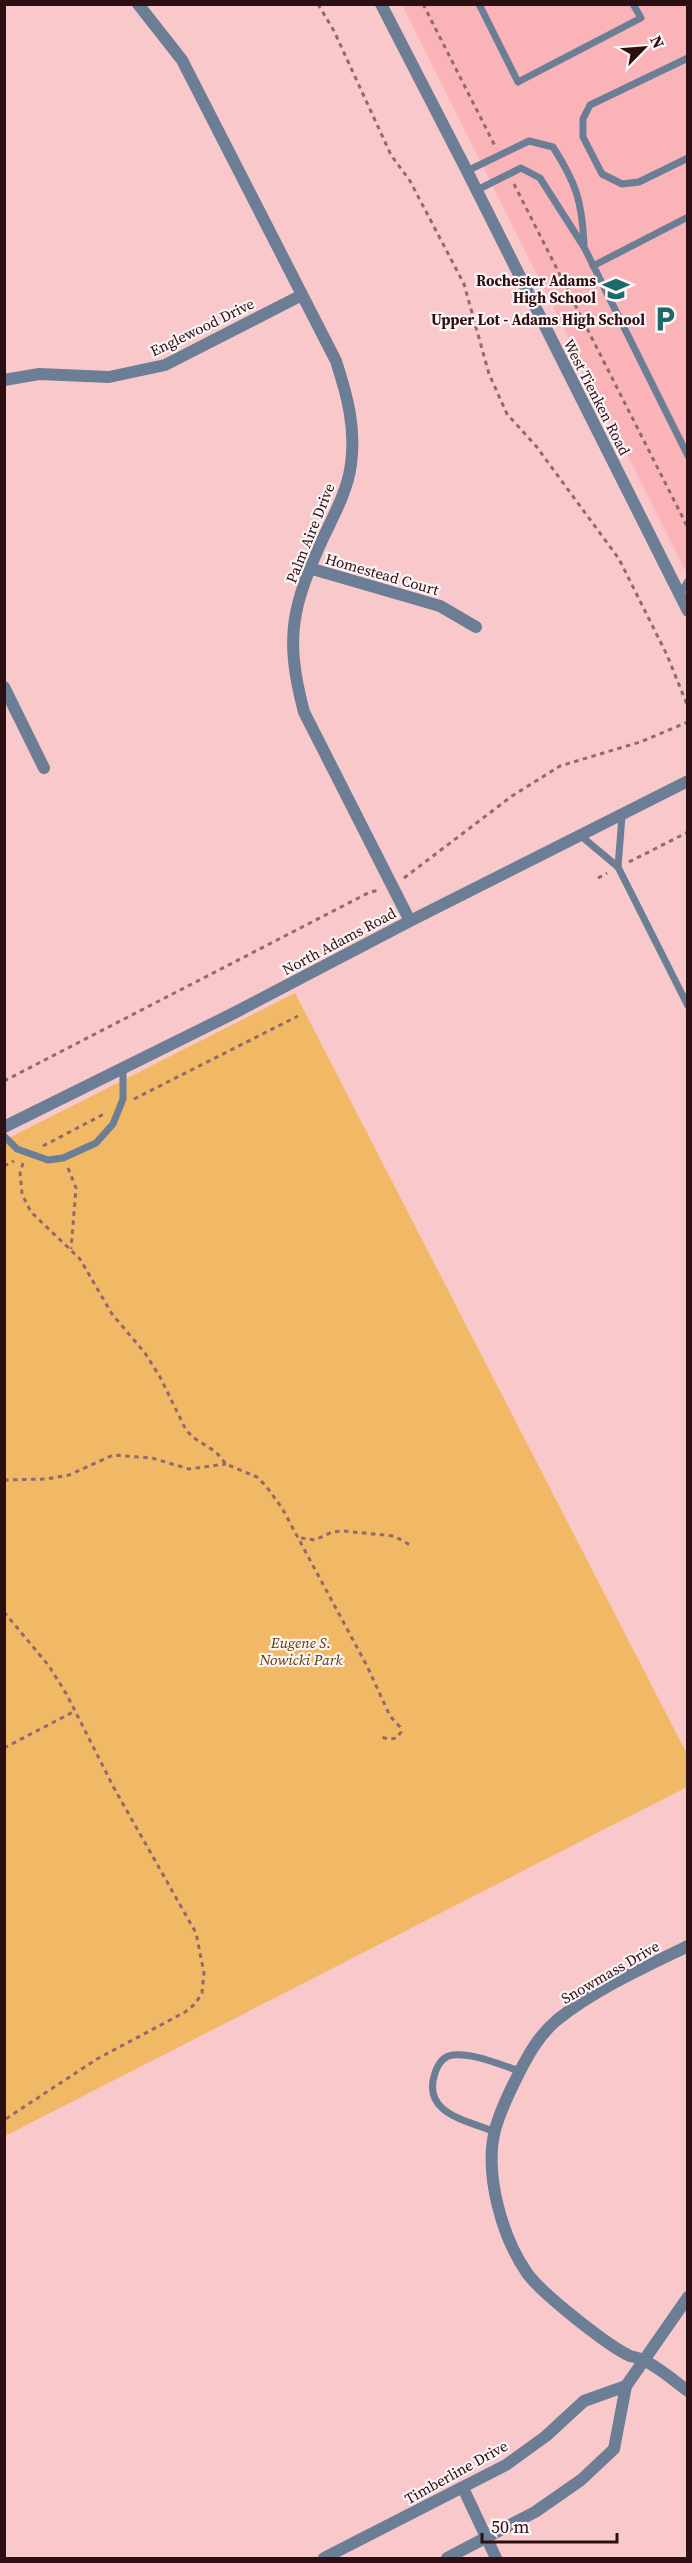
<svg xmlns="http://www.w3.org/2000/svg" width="692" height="2563" font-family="'Source Serif 4',serif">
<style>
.built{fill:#fab4b8}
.green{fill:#f1b965}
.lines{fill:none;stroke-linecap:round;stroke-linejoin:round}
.path{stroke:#906a6d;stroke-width:3;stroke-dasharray:4.5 4.5;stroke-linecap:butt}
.service{stroke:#6c7e95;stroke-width:7}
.minor{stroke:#6c7e95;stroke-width:12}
.tertiary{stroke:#6c7e95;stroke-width:12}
.labels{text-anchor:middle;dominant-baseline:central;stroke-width:4.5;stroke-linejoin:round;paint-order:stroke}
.poi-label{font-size:15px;font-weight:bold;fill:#2b0f12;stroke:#fdf4f5;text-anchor:end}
.street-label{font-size:15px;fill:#2b0f12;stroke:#fdf4f5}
.park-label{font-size:15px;font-style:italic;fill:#593a01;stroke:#fdf4f5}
</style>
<rect width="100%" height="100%" fill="#f8c8ca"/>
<!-- built -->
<polygon class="built" points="402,5 687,5 687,574"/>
<!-- green -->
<polygon class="green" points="295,993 687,1754 687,1787 5,2136 5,1140"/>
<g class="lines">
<!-- path -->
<g class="path">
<polyline points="318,4 334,31 391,155 410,181 464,284 489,374 507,414 536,446 619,559 667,655 688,707"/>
<polyline points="423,4 495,146"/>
<polyline points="514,184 688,528"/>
<polyline points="629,862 688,832"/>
<polyline points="404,878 512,796 560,766 640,742 688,722"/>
<polyline points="598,878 607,873"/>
<polyline points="4,1081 370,892 380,890"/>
<polyline points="134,1099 298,1016"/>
<polyline points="43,1146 104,1114"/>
<polyline points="23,1163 20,1173 22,1194 31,1212 80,1259 112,1314 145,1353 160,1377 186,1430 194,1438 216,1452 226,1464 257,1477 266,1486 282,1508 367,1666 390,1716 400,1727 401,1732 397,1738 389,1739 380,1737"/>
<polyline points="4,1166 14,1161"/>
<polyline points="68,1168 76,1188 71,1249"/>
<polyline points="4,1480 46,1479 69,1475 113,1455 152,1458 189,1469 226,1464"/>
<polyline points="301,1538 315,1540 332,1532 343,1531 394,1536 412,1546"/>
<polyline points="4,1612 49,1666 67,1695 114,1788 196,1933 204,1973 202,1993 195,2004 185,2012 97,2059 4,2120"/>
<polyline points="4,1748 75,1711"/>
</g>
<!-- service -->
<g class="service">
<polyline points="479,4 518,82 641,18 633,4"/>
<polyline points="688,58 590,105 583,119 583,137 602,174 622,184 639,182 688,158"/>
<path d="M467 171 529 141 553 147C576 183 582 201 584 244"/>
<polyline points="477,190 521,168 540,178 584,247 688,456"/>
<polyline points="593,266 688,217"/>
<polyline points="680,594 688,581"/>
<polyline points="581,836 618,867 688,1006"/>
<polyline points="618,867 622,816"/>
<polyline points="4,1136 17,1149 48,1160 63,1158 96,1143 113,1124 123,1099 123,1067"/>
<path d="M495 2132C467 2120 421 2114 435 2073 438 2064 443 2056 453 2055 475 2053 500 2065 520 2071"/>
</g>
<!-- minor -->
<g class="minor">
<path d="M138 4 182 60 336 361C347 395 356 427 351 464 348 489 335 513 324 536 292 606 284 637 304 712L410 921"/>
<polyline points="4,380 39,374 109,377 165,365 302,295"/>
<polyline points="309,568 440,606 476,627"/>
<polyline points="4,687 44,768"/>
<path d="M688 1946C643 1968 596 1989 557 2020 539 2035 528 2055 518 2075 509 2093 500 2111 495 2130 484 2174 502 2237 527 2273 541 2293 608 2346 630 2356 634 2357 639 2358 643 2360 659 2367 674 2381 688 2391"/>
<polyline points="463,2488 496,2558"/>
<polyline points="324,2558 506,2465 546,2436 584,2401 626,2386"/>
<polyline points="447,2558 535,2512 581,2480 614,2449 626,2386 688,2297"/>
</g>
<!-- tertiary -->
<g class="tertiary">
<polyline points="381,4 467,171 688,611"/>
<polyline points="4,1127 236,1012 410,921 688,781"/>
</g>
</g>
<!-- icons -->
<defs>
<g id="school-bare" transform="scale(2.07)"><path d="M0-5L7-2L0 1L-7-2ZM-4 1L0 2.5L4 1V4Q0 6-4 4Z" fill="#1c696a" stroke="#fdf4f5" stroke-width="2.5" paint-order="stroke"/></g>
<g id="parking-bare" transform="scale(2.07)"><path d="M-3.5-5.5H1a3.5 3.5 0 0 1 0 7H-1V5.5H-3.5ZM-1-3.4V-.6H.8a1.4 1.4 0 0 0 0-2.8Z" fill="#1c696a" stroke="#fdf4f5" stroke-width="2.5" paint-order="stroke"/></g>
</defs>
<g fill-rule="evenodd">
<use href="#school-bare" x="616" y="289"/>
<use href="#parking-bare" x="665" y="319"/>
</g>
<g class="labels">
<!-- poi labels -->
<g class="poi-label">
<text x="596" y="280">Rochester Adams<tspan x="596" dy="17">High School</tspan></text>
<text x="645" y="319">Upper Lot - Adams High School</text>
</g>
<!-- street labels -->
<g class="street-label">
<text transform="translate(202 327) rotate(-26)">Englewood Drive</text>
<text transform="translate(597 397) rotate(63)">West Tienken Road</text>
<text transform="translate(310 533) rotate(-68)">Palm Aire Drive</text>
<text transform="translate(382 574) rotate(16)">Homestead Court</text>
<text transform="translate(339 941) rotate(-28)">North Adams Road</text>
<text transform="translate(610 1972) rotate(-30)">Snowmass Drive</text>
<text transform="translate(456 2472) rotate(-29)">Timberline Drive</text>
</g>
<!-- park labels -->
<g class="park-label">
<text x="301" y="1642">Eugene S.<tspan x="301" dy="17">Nowicki Park</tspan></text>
</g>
</g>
<!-- border -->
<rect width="692" height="2563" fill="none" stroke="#2b0f12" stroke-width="12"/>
<!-- north arrow -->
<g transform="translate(644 48) rotate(65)" stroke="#fdf4f5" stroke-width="4.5" paint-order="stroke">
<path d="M0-4.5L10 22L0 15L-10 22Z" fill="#2b0f12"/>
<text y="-9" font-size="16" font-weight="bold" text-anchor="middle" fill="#2b0f12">N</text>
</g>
<!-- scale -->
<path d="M482 2533v9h135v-9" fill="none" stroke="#2b0f12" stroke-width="3"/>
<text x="491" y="2533" font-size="18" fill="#2b0f12" stroke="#fdf4f5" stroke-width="4.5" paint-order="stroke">50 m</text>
</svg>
